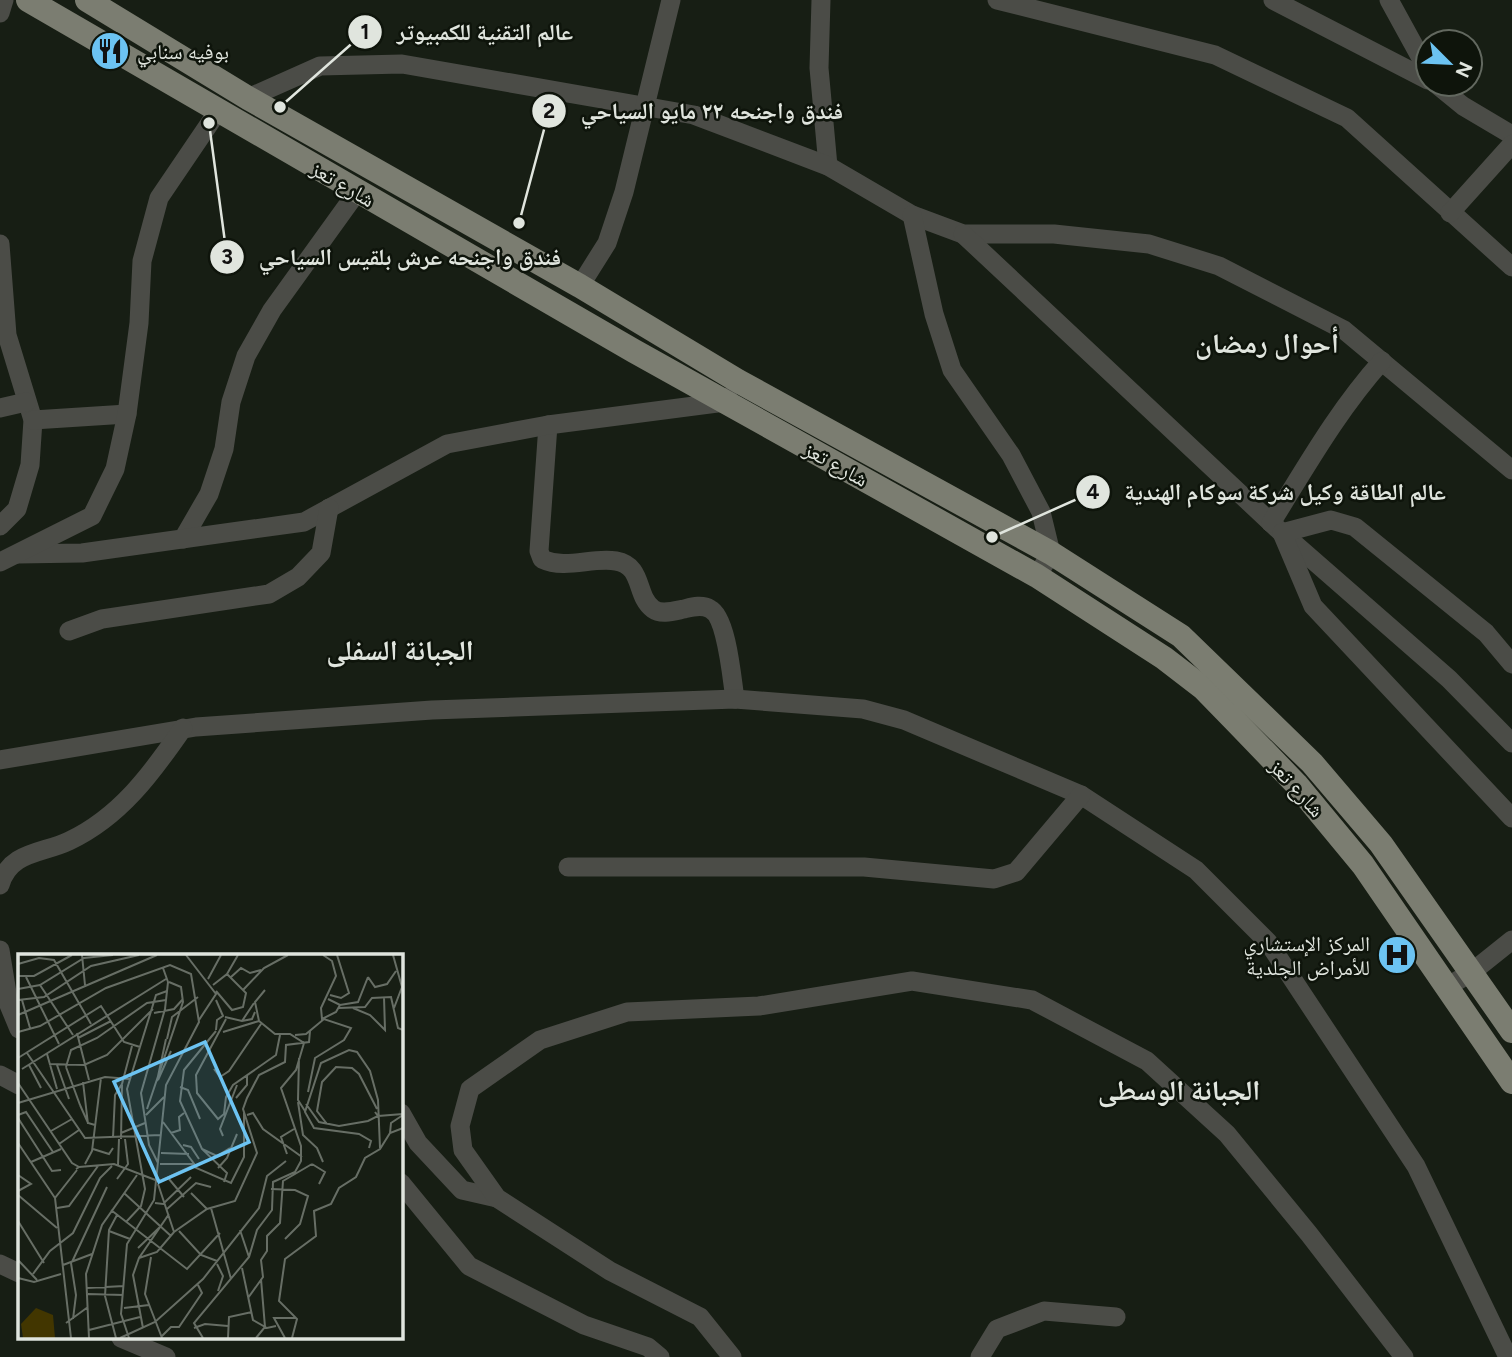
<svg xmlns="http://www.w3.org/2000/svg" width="1512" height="1357" font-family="Figtree,'Noto Naskh Arabic',sans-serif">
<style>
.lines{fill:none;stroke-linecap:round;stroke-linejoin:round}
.minor{stroke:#4b4c47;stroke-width:19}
.major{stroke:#7b7d71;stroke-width:24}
.labels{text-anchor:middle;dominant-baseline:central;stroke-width:5;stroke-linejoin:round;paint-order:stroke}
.poi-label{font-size:21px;fill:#e0e5de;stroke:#0e140b;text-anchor:start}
.street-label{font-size:21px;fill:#e0e5de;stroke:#0e140b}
.district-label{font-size:28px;font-weight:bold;fill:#e0e5de;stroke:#0e140b}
.inset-road{fill:none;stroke:#676e65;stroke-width:2}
.view{fill:#6cc3f2;fill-opacity:0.15;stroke:#6cc3f2;stroke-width:3.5}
.inset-edge{fill:none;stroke:#e0e5de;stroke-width:3.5}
.leader{fill:none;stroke:#e0e5de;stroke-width:2.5}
.callout-dot{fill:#e0e5de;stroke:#0e140b;stroke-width:2.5}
.mark-label{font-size:21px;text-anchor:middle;font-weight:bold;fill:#111}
.callout-label{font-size:23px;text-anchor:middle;font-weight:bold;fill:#e0e5de;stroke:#0e140b;stroke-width:5;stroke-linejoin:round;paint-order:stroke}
</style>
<rect width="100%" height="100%" fill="#171e14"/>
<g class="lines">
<!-- minor -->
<g class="minor">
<polyline points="821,0 819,68 828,166"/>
<polyline points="997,0 1215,55 1347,118 1512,267"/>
<polyline points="1273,0 1428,80"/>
<polyline points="1389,0 1428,71"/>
<polyline points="0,13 4,0"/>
<polyline points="1436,84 1463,106 1512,135"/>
<polyline points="248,98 320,66 402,64 694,115 828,166 912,215 963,234 1054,234 1149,244 1219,266 1344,330 1512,470"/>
<polyline points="1450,213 1512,144"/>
<polyline points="912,215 934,314 952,370 1011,455 1041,512 1051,553 1037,576"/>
<polyline points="963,234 1282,533 1449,679 1512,743"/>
<polyline points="0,244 7,335 33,420 30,465 17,509 0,526"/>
<polyline points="580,286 607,243 624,192 671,0"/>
<polyline points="0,408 26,402"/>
<polyline points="33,420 127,414"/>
<path d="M548 425 539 551 542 559C566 570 591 557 616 561 644 566 635 596 653 609 661 615 674 611 684 609 692 607 702 604 710 609 727 617 732 680 735 699"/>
<path d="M1271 523C1306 467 1338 410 1382 361"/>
<polyline points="183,539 209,494 224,449 231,402 246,356 272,310 357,192"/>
<polyline points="18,554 82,553 304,522 447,444 548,425 725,402 728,397"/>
<polyline points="0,562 92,516 115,469 127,414 139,323 142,261 159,198 218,111"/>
<polyline points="69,631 102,619 269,594 298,577 321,553 329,508"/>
<polyline points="1512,664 1486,633 1355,527 1331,520 1282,533 1313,606 1512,818"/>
<polyline points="0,760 196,727 432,710 735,699 863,709 904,720 1081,795 1196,870 1268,942 1416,1166 1508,1357"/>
<polyline points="568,867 864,867 994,879 1016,872 1081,795"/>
<path d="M0 885C10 851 42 854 69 841 120 817 152 773 183 728"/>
<polyline points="0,950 9,1005 19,1029"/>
<polyline points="1445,988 1472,972 1512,940"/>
<polyline points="0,1075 19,1085"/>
<polyline points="401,1113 418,1143 462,1190 497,1198"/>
<polyline points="401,1183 469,1266 584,1325 648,1347 660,1357"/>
<polyline points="0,1264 19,1273"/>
<polyline points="121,1338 166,1357"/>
<polyline points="732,1357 700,1317 610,1271 497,1198 463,1150 460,1126 470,1089 540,1040 627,1012 759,1006 912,981 1032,1000 1147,1061 1227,1134 1309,1234 1404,1357"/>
<polyline points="980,1357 997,1329 1044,1311 1116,1317"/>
</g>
<!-- major -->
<g class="major">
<polyline points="28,0 634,351 1037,576 1164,658 1203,688 1239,725 1296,784 1363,865 1512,1082"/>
<polyline points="87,0 248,98 580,286 738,381 1051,553 1181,636 1312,763 1381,844 1512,1031"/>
</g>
</g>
<!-- icons -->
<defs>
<g id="restaurant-disc" transform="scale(2.0125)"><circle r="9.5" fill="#6cc3f2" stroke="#0e140b"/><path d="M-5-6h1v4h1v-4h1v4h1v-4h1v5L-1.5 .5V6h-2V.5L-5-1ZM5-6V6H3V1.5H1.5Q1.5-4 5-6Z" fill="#111"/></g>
<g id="hospital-disc" transform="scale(2.0125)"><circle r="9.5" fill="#6cc3f2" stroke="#0e140b"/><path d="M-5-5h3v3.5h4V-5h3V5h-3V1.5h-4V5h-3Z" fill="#111"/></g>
</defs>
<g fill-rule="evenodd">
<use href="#restaurant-disc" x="110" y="51"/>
<use href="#hospital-disc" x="1397" y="955"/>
</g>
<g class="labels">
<!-- poi labels -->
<g class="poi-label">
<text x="137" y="51">بوفيه سنابي</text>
<text x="1370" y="943" text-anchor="end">المركز الإستشاري<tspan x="1370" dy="24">للأمراض الجلدية</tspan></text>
</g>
<!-- street labels -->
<g class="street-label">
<text transform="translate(343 184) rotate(30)">شارع تعز</text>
<text transform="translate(836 464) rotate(29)">شارع تعز</text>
<text transform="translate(1297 788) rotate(48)">شارع تعز</text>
</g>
<!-- district labels -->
<g class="district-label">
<text x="1267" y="343">أحوال رمضان</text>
<text x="400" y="650">الجبانة السفلى</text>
<text x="1179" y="1090">الجبانة الوسطى</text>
</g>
</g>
<!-- overview -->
<g transform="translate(18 954)">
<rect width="385" height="385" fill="#171e14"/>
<path d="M18 354 35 361 37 384H5L3 370Z" fill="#423600"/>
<path class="inset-road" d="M64 1 67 31M168 1 198 40 181 66M305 1 314 7 318 22 303 54 304 65 318 58 322 51M375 1 384 33 376 54M0 10 21 4 36 6 73 70M0 22H16L54 1M8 23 41 90M213 23 223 14 232 19 243 16M350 23 357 33 369 30 378 17M190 25 203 1M22 31 55 81M195 31 209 20 220 1M0 35 22 31 66 4 95 1M225 36 246 14 270 1M198 37 214 56 225 53 228 39 209 20M312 41 323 44 331 39 319 1M310 45 322 51 340 48 350 23M0 46 26 43 73 12 121 1M4 46 12 74M198 46 205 62 199 66 198 76M321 54 347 53 354 44 373 43 380 74 385 76M335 54 352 61 367 76 366 43M136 59 156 55 165 45M0 61 139 1M207 63 224 67 234 65 237 58M208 65 178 121 179 139 200 165 206 160 208 143 215 131 258 101 262 81M224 67 236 49M198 77 166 116 162 147 184 195 209 219 206 228M0 78 22 72 88 34 152 11 173 20 181 68 148 131 136 246 109 290 103 360 111 384M205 78 241 67M59 79 71 126M277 81 288 80 306 65 333 74 326 86 297 104 290 138M60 84 93 67M149 85 154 63 180 43M9 99 67 184 143 181M29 100 39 135M0 104 83 52 106 88 122 93M281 104 280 146 287 157M31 110 66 111 89 101 135 55M11 111 23 134M39 111 51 145M48 113 53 96 79 84 129 49 148 46M48 113 62 151M4 115 148 25M196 115 202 123 211 117 243 70M140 126 153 97M139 127 148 85M65 128 70 170M0 129 54 209 61 213 58 215M162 133 170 136 182 165M218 144 229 131V122M280 148 285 181 299 194 305 208M0 149 87 123 112 125M288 150 301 168 321 172 350 167 360 162 357 158M62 151 70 169 77 171M129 155 165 48 163 33 151 28M0 161 8 158 35 198M128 161 146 143M229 161 235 159 245 175 284 203M360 162 385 160M0 164 34 217 43 216M145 168 177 211M309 170 299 157 304 128 318 113 334 114 341 120 359 155M33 177 54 165M103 179 127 169M153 179 162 176 161 163 166 159M372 179 373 169 385 161M205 182 202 175 219 131M95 184 97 141 104 130 114 92M103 185 104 131M0 189 37 244M41 190 61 176M165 191 173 193 181 205M351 194 353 187 341 180 296 174 287 158 303 109 331 96 339 98 352 117 360 146 362 194M75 195 91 200 95 194M184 195 199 202 212 194M143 199 171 200M269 200 263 183 276 175M13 208 43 195M140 209 131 191 123 139 147 55 150 28 145 14M67 210 74 197 83 124M142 210H177M294 210 307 218 301 230M100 211 101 185M61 213 96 210 140 227M200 214 209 204 219 180M0 221 13 230 0 237M99 225 110 210 107 185M151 225 166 243M140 228 174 212 213 229 226 203V159M140 230 156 278M253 235 277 236 290 242 282 270 267 285M106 239 153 282M173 239 189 255M0 241 39 274M137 249 145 250 173 223M39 254 51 252 80 212M193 254 213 325M149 255 178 229 193 233M93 256 169 315 202 279M0 267 26 309M108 268 123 252 127 235 109 135 138 41 149 37M222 276 231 303M91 277 112 285M161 277 183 301 199 307M120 294 143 272M133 303 127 340 144 384M121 304 139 298 156 278 189 255 217 247 239 199 225 155 229 144 241 121 267 108 268 91 291 88 292 77M0 306 19 326M54 308 89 233M53 309 58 341 55 365M199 310 205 322 200 337M45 311 74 300M224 314 235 366 249 374 258 372M15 320 32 297 55 279 82 224 94 212M0 324 16 328 43 320M69 334 106 332M70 340 105 341M230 344 245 323 243 306 249 297V282L262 269 265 227 294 210M106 354 131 351M48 369 70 353M125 374 115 321 121 304 151 260M176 374 187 370 210 372M71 376 122 363M144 382 153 373H161L184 339 180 331M53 384 37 244 59 216M71 384 68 320 84 271 119 221M98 384 87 342 91 276 99 261M102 384 137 368 185 325 241 254 249 222 268 207M185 384 176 369 231 303 239 276 254 256 255 228 277 218 283 207V192L263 134 278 116 286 89 272 80H257L241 67 237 48 247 36M210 384 211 363 234 358M238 384 247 373 243 325M267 384 256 364H278M274 384 279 365 261 347 267 305 298 282 296 257 313 250 321 234 338 223 347 204 362 195 372 179 385 174"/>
<path class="view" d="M187 88 231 188 141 228 96 128Z"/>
<rect width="385" height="385" class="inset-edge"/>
</g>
<!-- callouts -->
<path class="leader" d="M280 107L365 32M519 223L549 111M209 123L227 257M992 537L1093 492"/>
<g class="callout-dot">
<circle cx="280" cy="107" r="7"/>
<circle cx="519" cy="223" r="7"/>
<circle cx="209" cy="123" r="7"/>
<circle cx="992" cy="537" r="7"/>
<circle cx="365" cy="32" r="18"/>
<circle cx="549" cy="111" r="18"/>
<circle cx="227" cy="257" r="18"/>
<circle cx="1093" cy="492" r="18"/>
</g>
<g class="mark-label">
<text x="365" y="39">1</text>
<text x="549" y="118">2</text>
<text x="227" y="264">3</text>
<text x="1093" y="499">4</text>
</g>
<g class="callout-label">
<text x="485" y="40">عالم التقنية للكمبيوتر</text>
<text x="712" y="119">فندق واجنحه ٢٢ مايو السياحي</text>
<text x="410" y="265">فندق واجنحه عرش بلقيس السياحي</text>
<text x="1285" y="500">عالم الطاقة وكيل شركة سوكام الهندية</text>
</g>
<!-- north arrow -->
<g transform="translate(1449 63) rotate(114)"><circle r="33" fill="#0e140b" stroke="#62685f" stroke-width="2"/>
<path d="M0-5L12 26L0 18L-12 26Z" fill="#6cc3f2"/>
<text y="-10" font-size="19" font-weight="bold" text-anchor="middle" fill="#e0e5de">N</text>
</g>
</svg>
